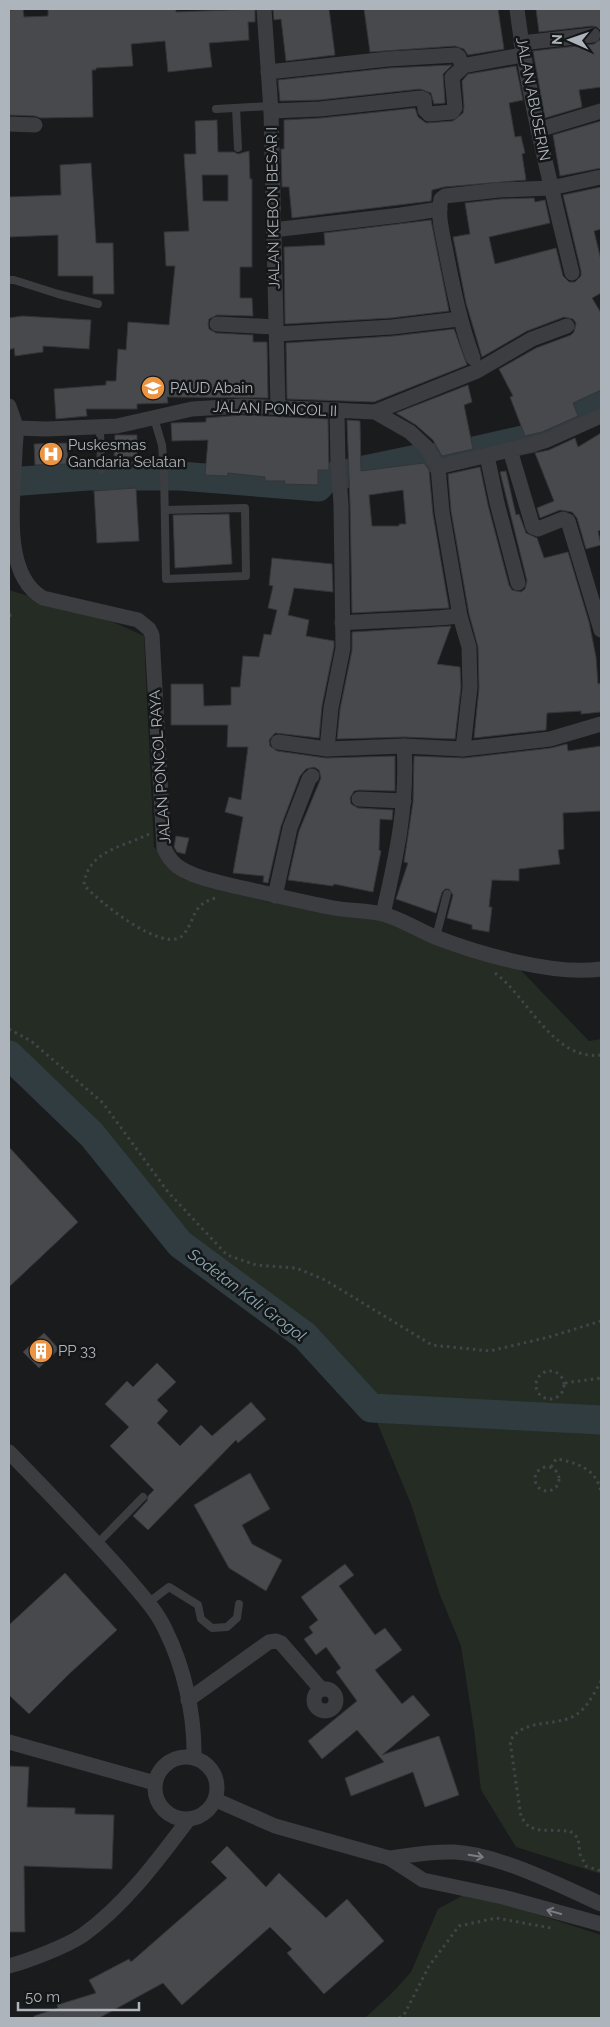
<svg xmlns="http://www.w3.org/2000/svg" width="610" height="2027" font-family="Raleway,sans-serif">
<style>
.green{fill:#242c24}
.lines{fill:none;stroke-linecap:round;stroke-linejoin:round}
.river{stroke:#303c40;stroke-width:29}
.building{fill:#47494c;stroke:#343538;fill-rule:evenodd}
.path{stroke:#414448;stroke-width:3;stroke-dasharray:2.5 4;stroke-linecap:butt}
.lane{stroke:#3b3d41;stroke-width:8}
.street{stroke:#3b3d41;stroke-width:15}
.oneway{stroke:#7a7e84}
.labels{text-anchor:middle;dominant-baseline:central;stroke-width:5;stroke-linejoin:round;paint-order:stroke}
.street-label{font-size:15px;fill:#adb4bb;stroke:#151617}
.poi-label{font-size:15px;fill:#adb4bb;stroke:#151617;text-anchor:start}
.water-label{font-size:16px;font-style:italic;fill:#87a7b4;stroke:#151617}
</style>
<rect width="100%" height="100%" fill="#1a1b1c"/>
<!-- green -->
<g class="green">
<polygon points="9,590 113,622 144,636 154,847 183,879 269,902 367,914 512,961 589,1041 601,1039 601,1874 516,1847 481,1790 474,1730 461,1646 440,1595 411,1504 371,1408 305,1336 180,1244 92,1135 9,1055"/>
<polygon points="469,1892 601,1935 601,2018 365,2018 393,1992 411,1972 438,1909"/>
</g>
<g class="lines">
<!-- river -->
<g class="river">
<polyline points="9,482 88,476 180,476 318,487 326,478 422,458 448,457 532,438 601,405"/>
<polyline points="9,1055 92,1135 180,1244 305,1336 371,1408 601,1420"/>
</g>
</g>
<!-- building -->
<g class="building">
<polygon points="23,9 24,17 48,16 48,9 176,9 176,12 255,9 255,22 248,22 249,40 209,43 212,67 168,72 165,41 131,44 133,66 96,68 96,70 92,70 93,117 41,118 35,116 9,115 9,10"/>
<polygon points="273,9 329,9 335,55 286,61 281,19 274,20"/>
<polygon points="364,9 498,9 504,49 468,55 464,49 455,46 370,52"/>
<polygon points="536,9 601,9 601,31 597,27 592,26 539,32"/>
<polygon points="601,39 601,87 579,90 582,107 545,118 533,51 594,44"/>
<polygon points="452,65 443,74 445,103 434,104 431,93 420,89 319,100 280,101 278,80 389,68"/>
<polygon points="516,66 523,100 509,103 515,137 521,136 525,153 522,154 526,180 444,187 432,190 431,201 292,218 289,187 282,187 281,149 284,149 284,120 321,118 415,108 418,117 426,123 453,121 463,113 464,107 462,81 468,74"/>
<path d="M217 120 218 152H234L238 154 249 151 250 179H252V267H240V298H252L253 316 217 315 209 319 208 324 209 329 216 333 253 335V342H267L268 398 167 397 168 403 137 404V409H86L87 416 56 419 54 389 106 385V381H116L118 349 126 350 128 322 169 325 175 266H166L164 232 189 231 184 154H196L195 121ZM202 175H228V201H203Z"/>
<polygon points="601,121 601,168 560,176 553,135"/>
<polygon points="91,163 96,243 113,243 114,294 93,294 93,276 58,276 58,235 9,237 9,197 61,195 60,165"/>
<polygon points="601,187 601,229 594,231 601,260 601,293 592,298 601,313 601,390 573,403 578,416 542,432 525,436 510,397 513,396 499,369 536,348 571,335 574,332 576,323 573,319 564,317 527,331 482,357 466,303 453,237 470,234 465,203 500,199 534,198 535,202 545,200 550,223 489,237 495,264 556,248 563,276 569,282 575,282 581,276 581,271 563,195"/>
<polygon points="431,220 449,311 391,318 285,324 284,247 325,245 324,233"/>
<polygon points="22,316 91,320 89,349 43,346 43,352 15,356 14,348 9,350 9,318"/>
<polygon points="454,329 467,365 374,402 287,399 286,343 393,336"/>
<polygon points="468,385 472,402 464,405 473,449 442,456 433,440 416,425 396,413"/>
<polygon points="242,415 328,419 329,470 318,470 318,485 284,484 285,481 265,481 265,477 228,473 227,476 205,475 208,440 172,441 171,423 206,422 206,418"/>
<path d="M347 420 360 421 361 471 424 463 429 470 433 514 449 608 352 613 350 504ZM403 490 406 524H399V526H372L369 495Z"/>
<polygon points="601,433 601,530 598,531 601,545 586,549 577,518 572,512 560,510 540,518 537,508 554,501 535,453 549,450 575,438 578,447"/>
<polygon points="115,435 137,435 137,457 114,456"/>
<polygon points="67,443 68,464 35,465 34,444"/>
<polygon points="480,467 488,505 509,585 512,590 521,592 525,589 527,581 500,472 506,471 516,515 519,514 526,533 537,538 544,558 568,552 589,622 596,657 598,684 601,683 601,712 581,714 581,711 547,713 546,730 474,738 479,688 478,647 469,614 451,511 448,474"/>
<polygon points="136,488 139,541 97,543 94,491"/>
<polygon points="229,514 232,564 175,568 173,515"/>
<polygon points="272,558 332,564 333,592 294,588 288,615 309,620 306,636 334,641 334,647 322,706 319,738 275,733 269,740 270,746 277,751 326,758 395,756 395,791 359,790 354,791 350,798 351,804 358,808 393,810 392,820 380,819 379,850 381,851 373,892 334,884 333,886 288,880 299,831 321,778 319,770 314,767 306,769 300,776 281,826 268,883 263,882 264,876 233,873 243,817 225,812 229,797 241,800 248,747 227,747 228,725 171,725 171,684 203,684 204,706 231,705 231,687 240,687 243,656 259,657 264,634 271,635 277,610 268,608 273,586 269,585"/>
<polygon points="451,626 437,664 460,667 461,687 455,739 404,737 337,739 340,709 352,650 352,632"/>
<polygon points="567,744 568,751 601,746 601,811 563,813 564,849 558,850 560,864 519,869 519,881 492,880 489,907 492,907 489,932 472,929 472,925 447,918 453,895 449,889 445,889 442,892 436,913 396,899 408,863 404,862 413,802 414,756 464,758 551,748"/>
<polygon points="176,836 189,838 185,854 177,852 174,847"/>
<polygon points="9,1147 78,1222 9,1287"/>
<polygon points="44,1333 59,1349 39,1368 23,1352"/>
<polygon points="157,1363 176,1382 157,1400 168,1411 157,1423 180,1446 201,1425 212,1436 251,1402 266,1419 238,1443 236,1440 148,1530 133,1516 147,1501 148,1496 154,1490 110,1446 129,1427 105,1404 127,1381 133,1387"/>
<polygon points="250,1473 270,1509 242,1525 252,1544 282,1560 266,1591 229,1568 194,1505"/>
<polygon points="345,1564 354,1575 339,1586 375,1635 385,1628 402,1650 375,1670 402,1704 413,1695 430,1715 382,1755 439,1736 459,1795 425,1807 413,1772 351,1796 345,1778 384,1762 357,1730 322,1759 308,1741 357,1701 336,1672 341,1668 326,1647 316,1655 304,1639 313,1633 309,1627 318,1620 301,1597"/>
<polygon points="65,1573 117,1630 69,1674 29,1714 9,1695 9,1625"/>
<polygon points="9,1766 29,1767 27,1807 75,1808 75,1814 114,1815 112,1869 24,1866 25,1932 9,1932"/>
<polygon points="227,1846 266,1887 279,1873 326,1918 347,1899 384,1941 324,1994 287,1953 292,1949 270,1927 182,2005 163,1983 99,2018 34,2018 34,2016 58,2008 57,2005 96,1993 89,1980 129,1959 131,1962 227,1878 211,1862"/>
</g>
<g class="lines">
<!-- path -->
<g class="path">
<polyline points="9,615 14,616"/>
<path d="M149 834C123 847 87 851 84 885 97 900 166 957 184 934 196 918 192 904 216 898"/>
<path d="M495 973C528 997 553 1061 601 1055"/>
<polyline points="9,1029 31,1041 103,1103 168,1192 227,1255 256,1265 296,1268 325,1280 432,1345 490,1351 549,1337 601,1321"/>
<circle cx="550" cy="1385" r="14"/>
<polyline points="565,1383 601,1378"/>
<path d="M551 1467 556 1459C577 1462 598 1470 601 1493"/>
<circle cx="547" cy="1479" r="12"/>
<path d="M601 1681C596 1690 590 1702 582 1710 563 1730 525 1715 510 1741L521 1817 529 1827 540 1830 570 1831 578 1838 580 1854 586 1866 601 1871"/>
<polyline points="399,2018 404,2015 429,1966 459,1926 496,1918 551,1928"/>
</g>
<!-- lane -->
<g class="lane">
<polyline points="236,108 238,148"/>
<polyline points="216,109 270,106"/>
<polyline points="9,280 14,280 58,294 98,304"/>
<polyline points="154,418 162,445 164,470 166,579 246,576 245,508 165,510"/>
<polyline points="100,427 101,470"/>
<polyline points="436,937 447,894"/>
<polyline points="97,1544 143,1497"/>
<polyline points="148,1603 169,1587 198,1605 201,1619 212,1628 227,1627 237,1618 239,1604"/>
</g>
<!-- street -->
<g class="street">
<polyline points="264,9 271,111 278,407"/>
<path d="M517 9C528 98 551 186 572 273"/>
<polyline points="521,43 593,35"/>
<polyline points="268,72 388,59 456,55 459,57 462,66"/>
<polyline points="271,111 320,109 421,98 424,99 425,110 429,114 452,112 455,108 452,77 461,69 462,66 522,55"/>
<polyline points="9,124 35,125"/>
<polyline points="538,130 601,111"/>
<polyline points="273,230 401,215 440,209"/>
<polyline points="217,324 276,327"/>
<polyline points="277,334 392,327 459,319"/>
<path d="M473 358C460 323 453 288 446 252 443 235 437 216 441 199L445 196 499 190 551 188 601 177"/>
<path d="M9 406C11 413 15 421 16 428 17 435 15 444 15 451 14 493 0 574 43 598L138 620 149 629 152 635 164 848C167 855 171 861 177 866 194 878 218 882 238 887 270 894 302 902 334 908 350 911 367 910 383 914 401 919 418 930 435 937 479 954 555 976 601 969"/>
<polyline points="375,412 477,371 532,339 567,326"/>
<polyline points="16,428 46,429 117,426 192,409 242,406 375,412 410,432 426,447 438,467 442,512 460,616 469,647 470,687 463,749"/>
<polyline points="510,450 533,527 538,529 563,519 568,521 601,630"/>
<polyline points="487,456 497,503 518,583"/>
<polyline points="438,467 545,441 601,416"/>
<path d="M342 623C381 620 420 620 460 616"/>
<polyline points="278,742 327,749 404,746 463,749 550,739 601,724"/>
<polyline points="327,749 331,708 343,648 341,504 338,466 337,410"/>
<polyline points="359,799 404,801"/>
<polyline points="275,896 290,828 309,779 312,776"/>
<path d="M383 914C396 858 408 804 404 746"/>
<path d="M9 1452C48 1492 87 1532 124 1574 138 1591 155 1608 165 1629 184 1667 195 1715 194 1758"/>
<circle cx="325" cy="1700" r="11"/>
<polyline points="188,1700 269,1642 276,1641 281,1643 321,1689"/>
<polyline points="9,1742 155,1783"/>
<circle cx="186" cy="1788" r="31"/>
<polyline points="216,1800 275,1826 389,1858 423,1880 503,1897 601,1924"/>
<path d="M389 1858C411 1855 432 1851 454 1852 498 1854 561 1886 601 1904"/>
<path d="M9 1966C28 1961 67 1946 83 1935 125 1905 157 1861 188 1820"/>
</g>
</g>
<!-- one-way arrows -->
<defs><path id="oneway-shaft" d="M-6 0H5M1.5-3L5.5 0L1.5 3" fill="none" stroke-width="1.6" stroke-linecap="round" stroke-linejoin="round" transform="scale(1.25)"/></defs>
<g class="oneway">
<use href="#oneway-shaft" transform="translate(476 1856) rotate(10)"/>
<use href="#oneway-shaft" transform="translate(554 1912) rotate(-165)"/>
</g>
<!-- icons -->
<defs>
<g id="school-disc" transform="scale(1.25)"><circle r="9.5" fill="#eb9544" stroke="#151617"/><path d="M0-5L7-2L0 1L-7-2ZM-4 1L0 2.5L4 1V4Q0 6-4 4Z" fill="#fff"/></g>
<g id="hospital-disc" transform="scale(1.25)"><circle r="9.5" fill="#eb9544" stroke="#151617"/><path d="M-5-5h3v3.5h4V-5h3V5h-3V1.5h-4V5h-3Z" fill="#fff"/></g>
<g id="building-disc" transform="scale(1.25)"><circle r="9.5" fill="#eb9544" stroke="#151617"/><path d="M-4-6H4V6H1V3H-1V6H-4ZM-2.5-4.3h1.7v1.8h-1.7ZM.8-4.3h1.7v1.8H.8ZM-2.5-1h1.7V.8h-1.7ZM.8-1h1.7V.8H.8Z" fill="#fff"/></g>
</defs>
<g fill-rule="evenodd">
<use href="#school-disc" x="153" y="388"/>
<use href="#hospital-disc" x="51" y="454"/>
<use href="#building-disc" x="41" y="1351"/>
</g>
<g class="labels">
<!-- street labels -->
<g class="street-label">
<text transform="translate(533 99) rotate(79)">JALAN ABUSERIN</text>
<text transform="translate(273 208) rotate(-91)">JALAN KEBON BESAR I</text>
<text transform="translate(275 409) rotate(2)">JALAN PONCOL II</text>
<text transform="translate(160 767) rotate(-94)">JALAN PONCOL RAYA</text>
</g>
<!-- poi labels -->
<g class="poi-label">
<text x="170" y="388">PAUD Abain</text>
<text x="68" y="445">Puskesmas<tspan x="68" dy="17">Gandaria Selatan</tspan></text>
<text x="58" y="1351">PP 33</text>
</g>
<!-- water labels -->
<g class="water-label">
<text transform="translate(247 1295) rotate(37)">Sodetan Kali Grogol</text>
</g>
</g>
<!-- border -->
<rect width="610" height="2027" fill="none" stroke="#adb4bb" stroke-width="20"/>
<!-- north arrow -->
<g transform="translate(570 40) rotate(272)" stroke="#151617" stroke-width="4" paint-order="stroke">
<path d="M0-4L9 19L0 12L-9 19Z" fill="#adb4bb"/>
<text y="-8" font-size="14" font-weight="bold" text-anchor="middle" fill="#adb4bb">N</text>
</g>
<!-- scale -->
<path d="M18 2002v8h121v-8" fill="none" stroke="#adb4bb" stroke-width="2.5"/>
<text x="25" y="2002" font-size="15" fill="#adb4bb" stroke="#151617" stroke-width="4" paint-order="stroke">50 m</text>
</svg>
